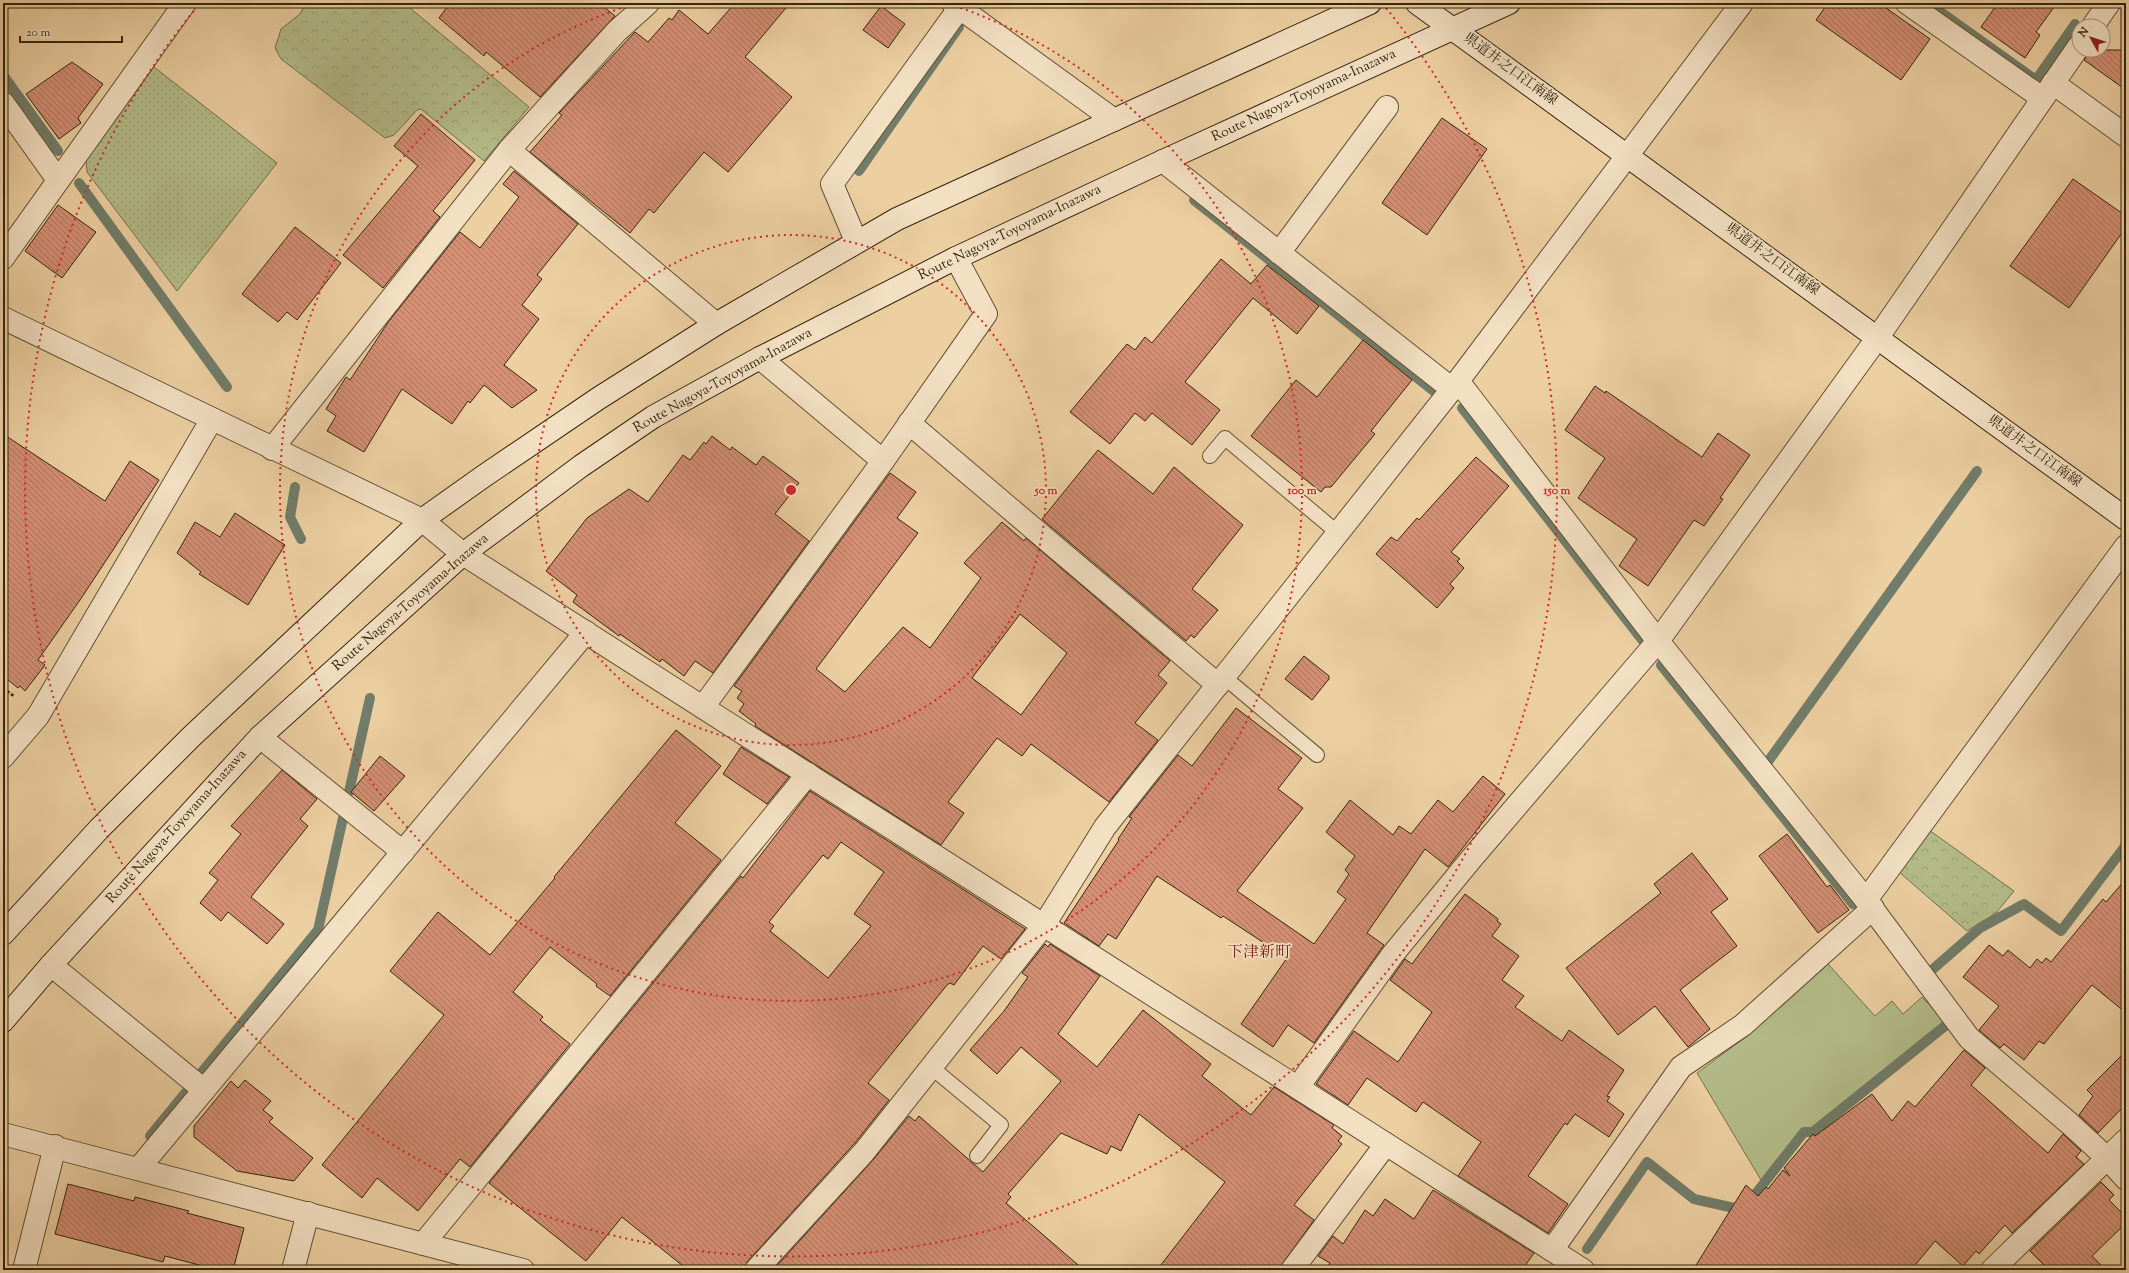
<svg xmlns="http://www.w3.org/2000/svg" width="2129" height="1273" font-family="'Sorts Mill Goudy','Noto Serif JP',serif">
<style>
.grass{fill:url(#grass-dots);stroke:#74704c}
.forest{fill:url(#forest-crowns);stroke:#74704c}
.green{fill:#b3bc89;stroke:#74704c}
.lines{fill:none;stroke-linecap:round;stroke-linejoin:round}
.stream{stroke:#717d6a;stroke-width:10}
.building{fill:url(#building-back-hatch);stroke:#34250f;fill-rule:evenodd}
.service-casing{stroke:#625034;stroke-width:16}
.minor-casing{stroke:#625034;stroke-width:24}
.secondary-casing{stroke:#34250f;stroke-width:24}
.path{stroke:#34250f;stroke-width:2.5;stroke-dasharray:3 2;stroke-linecap:butt}
.service{stroke:#f3e0c3;stroke-width:14}
.minor{stroke:#f3e0c3;stroke-width:22}
.secondary{stroke:#f3e0c3;stroke-width:22}
.ring{fill:none;stroke:#d62828;stroke-width:2;stroke-dasharray:2 4}
.labels{text-anchor:middle;dominant-baseline:central;stroke-width:3.5;stroke-linejoin:round;paint-order:stroke}
.street-label{font-size:14px;fill:#34250f;stroke:#f3e0c3}
.quarter-label{font-size:16px;fill:#7a1f14;stroke:#f3e0c3}
.centre{fill:#d62828;stroke:#f3e0c3;stroke-width:2}
.ring-label{font-size:12px;text-anchor:middle;font-weight:bold;fill:#d62828;stroke:#f3e0c3;stroke-width:3.5;stroke-linejoin:round;paint-order:stroke}
</style>
<defs>
<pattern id="grass-dots" width="8" height="8" patternUnits="userSpaceOnUse"><rect width="8" height="8" fill="#b3bc89"/><path d="M2 2h.1M6 6h.1" fill="none" stroke="#9ba175" stroke-width="1.8" stroke-linecap="round"/></pattern>
<pattern id="forest-crowns" width="20" height="18" patternUnits="userSpaceOnUse"><rect width="20" height="18" fill="#b3bc89"/><path d="M2 6a3 3 0 1 1 6 0M12 15a3 3 0 1 1 6 0" fill="none" stroke="#9ba175"/></pattern>
<pattern id="building-back-hatch" width="6" height="6" patternUnits="userSpaceOnUse"><rect width="6" height="6" fill="#d48f74"/><path d="M-1 5l2 2M0 0l6 6M5-1l2 2" fill="none" stroke="#ad755e"/></pattern>
</defs>
<rect width="100%" height="100%" fill="#edd0a2"/>
<filter id="stains"><feTurbulence type="fractalNoise" baseFrequency=".005" numOctaves="4"/><feColorMatrix values="0 0 0 0 .2 0 0 0 0 .09 0 0 0 0 .02 0 0 0 .5 -.17"/></filter>
<radialGradient id="worn" r=".72"><stop offset=".6" stop-color="#630" stop-opacity="0"/><stop offset="1" stop-color="#630" stop-opacity=".3"/></radialGradient>
<!-- grass -->
<polygon class="grass" points="154,67 277,163 177,291 87,172 86,160"/>
<!-- forest -->
<g class="forest">
<polygon points="306,3 404,3 529,107 484,161 421,109 417,110 394,135 385,138 281,59 275,48 281,29 300,14"/>
<polygon points="1929,830 2014,891 1996,913 1967,931 1899,872"/>
</g>
<!-- green -->
<polygon class="green" points="1828,964 1875,1016 1892,1001 1903,1014 1922,997 1946,1022 1813,1130 1803,1130 1761,1180 1697,1073 1750,1034"/>
<g class="lines">
<!-- stream -->
<g class="stream">
<polyline points="1928,3 2036,80 2075,24"/>
<polyline points="3,75 58,151"/>
<polyline points="859,171 959,27"/>
<polyline points="79,183 227,387"/>
<polyline points="1194,200 1435,392"/>
<polyline points="1462,408 1643,641"/>
<polyline points="295,487 290,517 301,539"/>
<polyline points="1661,665 1853,904"/>
<polyline points="1767,763 1977,471"/>
<polyline points="349,792 370,698"/>
<polyline points="1933,969 1980,928 2024,904 2061,931 2126,845"/>
<polyline points="202,1072 318,930 343,818"/>
<polyline points="150,1136 187,1091"/>
<polyline points="1587,1249 1647,1162 1694,1199 1743,1210 1804,1132 1813,1132 1945,1026"/>
</g>
</g>
<!-- building -->
<g class="building">
<polygon points="450,3 599,3 615,16 540,97 486,52 484,56 439,18"/>
<polygon points="735,3 790,3 745,57 792,97 728,172 704,152 654,213 649,209 630,233 530,152 562,115 559,113 635,32 648,42 669,18 672,20 679,10 708,34"/>
<polygon points="1828,3 1879,3 1930,39 1901,80 1816,20"/>
<polygon points="1998,3 2057,3 2036,32 2040,35 2025,58 1981,27"/>
<polygon points="881,6 905,24 888,48 863,30"/>
<polygon points="2090,50 2126,50 2126,90 2084,60"/>
<polygon points="72,62 103,84 78,118 81,123 59,139 26,94"/>
<polygon points="421,114 475,160 433,211 440,217 383,288 343,255 418,166 394,146"/>
<polygon points="1442,118 1487,149 1427,235 1382,203"/>
<polygon points="514,171 578,224 537,275 542,279 522,305 539,319 504,365 537,390 512,408 484,385 470,403 468,401 452,424 402,389 364,452 327,431 336,416 326,409 346,377 350,380 389,321 460,232 480,248 519,197 503,184"/>
<polygon points="2073,179 2126,216 2126,227 2069,308 2010,266"/>
<polygon points="58,205 96,232 62,278 25,251"/>
<polygon points="295,227 341,263 297,320 287,312 278,322 242,294"/>
<polygon points="1221,259 1251,284 1267,265 1319,306 1297,334 1253,298 1185,382 1220,410 1192,445 1152,413 1145,421 1135,413 1110,444 1070,412 1127,344 1135,350 1145,337 1152,343"/>
<polygon points="1363,340 1412,380 1371,431 1375,434 1331,487 1325,487 1321,492 1251,436 1296,380 1317,397"/>
<polygon points="1595,386 1605,393 1606,391 1702,457 1718,433 1750,455 1720,498 1723,499 1704,526 1694,520 1648,586 1619,566 1637,539 1578,498 1605,458 1565,430"/>
<polygon points="3,434 105,501 130,461 159,480 82,597 38,660 45,665 25,691 20,686 18,688 3,676"/>
<polygon points="712,436 730,450 732,447 756,465 763,456 799,483 775,514 809,541 713,673 695,661 684,676 662,659 660,662 620,634 619,636 573,602 577,595 546,571 587,518 629,489 648,502 683,455 690,460 704,442 706,444"/>
<polygon points="1098,450 1153,494 1174,467 1243,525 1192,589 1218,610 1194,638 1191,635 1186,641 1042,519"/>
<polygon points="1476,457 1509,486 1451,552 1460,559 1457,561 1464,568 1450,584 1454,588 1437,608 1376,554 1391,537 1397,541 1417,518 1419,520"/>
<path d="M890 473 916 492 897 518 918 533 816 669 845 692 903 627 930 648 981 578 964 563 1002 522 1024 541 1026 538 1170 661 1158 675 1167 683 1135 723 1158 740 1109 802 1031 744 1022 756 997 738 948 802 964 813 941 845 755 726 756 724 739 711 744 704 737 698 742 691 734 686ZM1020 614 1067 653 1021 715 972 678Z"/>
<polygon points="235,513 285,545 248,605 199,574 201,572 177,553 195,522 220,537"/>
<polygon points="1304,656 1329,676 1329,679 1312,700 1285,679"/>
<polygon points="1236,708 1302,758 1278,789 1303,808 1237,891 1314,944 1346,899 1337,892 1349,874 1345,870 1355,856 1326,832 1350,800 1393,835 1399,826 1411,834 1438,800 1453,812 1483,776 1505,794 1448,867 1425,849 1367,933 1384,945 1314,1043 1288,1025 1273,1047 1241,1024 1287,958 1223,916 1221,918 1157,876 1116,939 1108,934 1099,946 1064,923 1119,840 1118,839 1132,818 1129,817 1178,755 1192,766"/>
<polygon points="676,730 721,766 675,823 721,860 610,996 596,986 597,984 550,947 513,992 543,1017 540,1020 570,1044 470,1167 460,1159 418,1211 377,1178 362,1198 322,1165 444,1015 390,971 438,912 490,955 555,878 554,877"/>
<polygon points="741,747 789,777 767,804 723,774"/>
<polygon points="380,756 405,776 374,811 351,792"/>
<polygon points="282,770 317,799 300,819 308,826 251,897 284,924 267,944 228,912 221,921 200,903 218,880 209,873 241,834 231,826"/>
<path d="M810 791 1025 929 1001 959 983 946 954 985 950 983 947 985 868 1083 889 1100 854 1144 747 1262 744 1270H688L622 1217 586 1261 489 1183 741 876 743 878ZM841 842 884 872 854 914 871 926 828 978 770 931 774 926 769 922 823 855 828 859Z"/>
<polygon points="1787,834 1827,887 1830,885 1849,910 1818,933 1759,856"/>
<polygon points="1692,853 1728,899 1711,912 1737,946 1680,990 1710,1029 1688,1047 1655,1006 1618,1035 1566,968 1661,893 1654,884"/>
<polygon points="2126,879 2126,1013 2092,985 2044,1044 2039,1041 2024,1060 2004,1044 2000,1048 1979,1030 1999,1006 1963,977 1989,945 2003,956 2008,950 2030,968 2037,959 2042,963 2046,958 2051,962 2103,899 2106,902"/>
<polygon points="1465,894 1498,919 1497,921 1501,924 1492,936 1519,956 1502,980 1524,996 1515,1007 1562,1041 1569,1030 1624,1070 1607,1096 1610,1097 1607,1101 1624,1114 1609,1137 1575,1114 1567,1125 1565,1123 1528,1176 1568,1204 1548,1233 1458,1176 1481,1142 1423,1102 1416,1112 1367,1078 1348,1105 1316,1084 1354,1031 1398,1062 1432,1012 1390,980 1405,959 1412,964"/>
<polygon points="1045,944 1048,947 1050,944 1100,976 1058,1034 1097,1067 1143,1010 1211,1064 1202,1076 1251,1115 1274,1087 1334,1125 1332,1128 1342,1136 1338,1141 1342,1144 1294,1205 1314,1220 1278,1270 1157,1270 1225,1182 1139,1114 1121,1151 1111,1146 1107,1154 1061,1133 1008,1194 1011,1197 1006,1203 1084,1270 773,1270 873,1160 909,1116 915,1121 919,1116 983,1172 1061,1081 1021,1047 997,1074 970,1050 1004,1011 1028,977 1022,973"/>
<polygon points="1964,1050 1985,1068 1971,1085 2048,1153 2063,1134 2081,1151 2076,1157 2084,1164 2012,1233 2005,1225 1979,1254 1976,1251 1963,1266 1935,1241 1911,1270 1693,1270 1746,1185 1758,1196 1766,1187 1768,1189 1783,1170 1790,1176 1784,1168 1813,1134 1815,1136 1872,1094 1892,1121 1908,1101 1915,1107"/>
<polygon points="2126,1051 2126,1104 2098,1133 2079,1115 2093,1096 2087,1090"/>
<polygon points="245,1080 271,1101 263,1110 273,1118 269,1122 313,1158 294,1181 237,1171 194,1137 194,1126 231,1081 238,1088"/>
<polygon points="2101,1182 2114,1195 2109,1200 2126,1217 2126,1223 2092,1256 2106,1270 2049,1270 2030,1251"/>
<polygon points="68,1184 134,1201 135,1197 189,1211 187,1213 244,1228 233,1270 218,1270 165,1256 163,1262 55,1234"/>
<polygon points="1433,1190 1534,1253 1522,1270 1325,1270 1330,1263 1318,1256 1333,1236 1343,1244 1365,1210 1373,1216 1385,1199 1414,1219"/>
</g>
<g class="lines">
<!-- service casing -->
<g class="service-casing">
<g id="service">
<polyline points="1210,456 1225,438 1338,533"/>
<polyline points="1224,677 1317,755"/>
<polyline points="931,1067 1001,1125 977,1156"/>
</g>
</g>
<!-- minor casing -->
<g class="minor-casing">
<g id="minor">
<polyline points="953,3 1114,120"/>
<polyline points="1907,3 2042,98"/>
<polyline points="2093,26 2109,3"/>
<polyline points="2053,83 2126,136"/>
<polyline points="3,103 58,180"/>
<polyline points="509,150 716,324"/>
<polyline points="1163,161 1452,389"/>
<polyline points="856,241 832,184 963,3"/>
<polyline points="1279,253 1387,107"/>
<polyline points="3,258 185,3"/>
<polyline points="3,318 422,520 463,554 1583,1270"/>
<polyline points="760,358 883,461"/>
<polyline points="1458,381 1658,641 1866,900 1969,1038 2069,1123 2108,1159 2126,1179"/>
<polyline points="909,423 1218,685"/>
<polyline points="272,449 509,150 617,31 648,3"/>
<polyline points="703,707 883,461 986,314 956,258"/>
<polyline points="260,737 403,852"/>
<polyline points="3,757 38,716 212,419"/>
<polyline points="1866,900 2126,546"/>
<polyline points="51,965 204,1090"/>
<polyline points="1298,1087 1393,954 1472,858 1658,641 1878,337 2079,46"/>
<polyline points="3,1134 523,1270"/>
<polyline points="139,1168 586,632"/>
<polyline points="423,1244 808,774"/>
<polyline points="1552,1250 1681,1067 1743,1025 1873,908"/>
<polyline points="24,1270 55,1146"/>
<polyline points="293,1270 308,1213"/>
<polyline points="756,1270 864,1152 1044,925 1105,827 1452,389 1742,3"/>
<polyline points="1292,1270 1386,1144"/>
<polyline points="1992,1270 2126,1140"/>
</g>
</g>
<!-- secondary casing -->
<g class="secondary-casing">
<g id="secondary">
<polyline points="1417,3 2126,519"/>
<polyline points="3,934 99,829 191,737 422,520 484,476 599,398 716,324 897,219 1370,3"/>
<polyline points="3,1021 51,965 260,737 463,554 581,466 653,417 760,358 956,258 1163,161 1509,3"/>
</g>
</g>
<!-- path -->
<polyline class="path" points="3,688 15,697"/>
<!-- service -->
<use href="#service" class="service"/>
<!-- minor -->
<use href="#minor" class="minor"/>
<!-- secondary -->
<use href="#secondary" class="secondary"/>
</g>
<!-- distance rings -->
<g class="ring">
<circle cx="791" cy="490" r="255"/>
<path d="M949 4A511 511 0 1 1 633 4"/>
<path d="M1386 8A766 766 0 1 1 196 8"/>
</g>
<g class="labels">
<!-- street labels -->
<g class="street-label">
<text transform="translate(1510 70) rotate(36)">県道井之口江南線</text>
<text transform="translate(1304 96) rotate(-25)">Route Nagoya-Toyoyama-Inazawa</text>
<text transform="translate(1010 233) rotate(-26)">Route Nagoya-Toyoyama-Inazawa</text>
<text transform="translate(1772 260) rotate(36)">県道井之口江南線</text>
<text transform="translate(723 381) rotate(-29)">Route Nagoya-Toyoyama-Inazawa</text>
<text transform="translate(2034 452) rotate(36)">県道井之口江南線</text>
<text transform="translate(411 603) rotate(-41)">Route Nagoya-Toyoyama-Inazawa</text>
<text transform="translate(177 827) rotate(-48)">Route Nagoya-Toyoyama-Inazawa</text>
</g>
<!-- quarter labels -->
<g class="quarter-label">
<text x="1259" y="953">下津新町</text>
</g>
</g>
<circle cx="791" cy="490" r="6" class="centre"/>
<g class="ring-label">
<text x="1046" y="494">50 m</text>
<text x="1302" y="494">100 m</text>
<text x="1557" y="494">150 m</text>
</g>
<!-- margin -->
<rect width="2129" height="1273" fill="none" stroke="#edd0a2" stroke-width="16"/>
<rect x="4" y="4" width="2121" height="1265" fill="none" stroke="#34250f" stroke-width="2"/>
<rect x="8" y="8" width="2113" height="1257" fill="none" stroke="#34250f"/>
<!-- north arrow -->
<g transform="translate(2091 38) rotate(309)"><circle r="19" fill="#f3e0c3" stroke="#a7957b"/>
<path d="M0-3L7 15L0 10L-7 15Z" fill="#8f2418"/>
<text y="-6" font-size="11" font-weight="bold" text-anchor="middle" fill="#34250f">N</text>
</g>
<!-- scale -->
<path d="M20 36v6h102v-6" fill="none" stroke="#34250f" stroke-width="2"/>
<text x="26" y="36" font-size="12" fill="#34250f" stroke="#f3e0c3" stroke-width="3" paint-order="stroke">20 m</text>
<rect width="100%" height="100%" filter="url(#stains)"/>
<rect width="100%" height="100%" fill="url(#worn)"/>
</svg>
